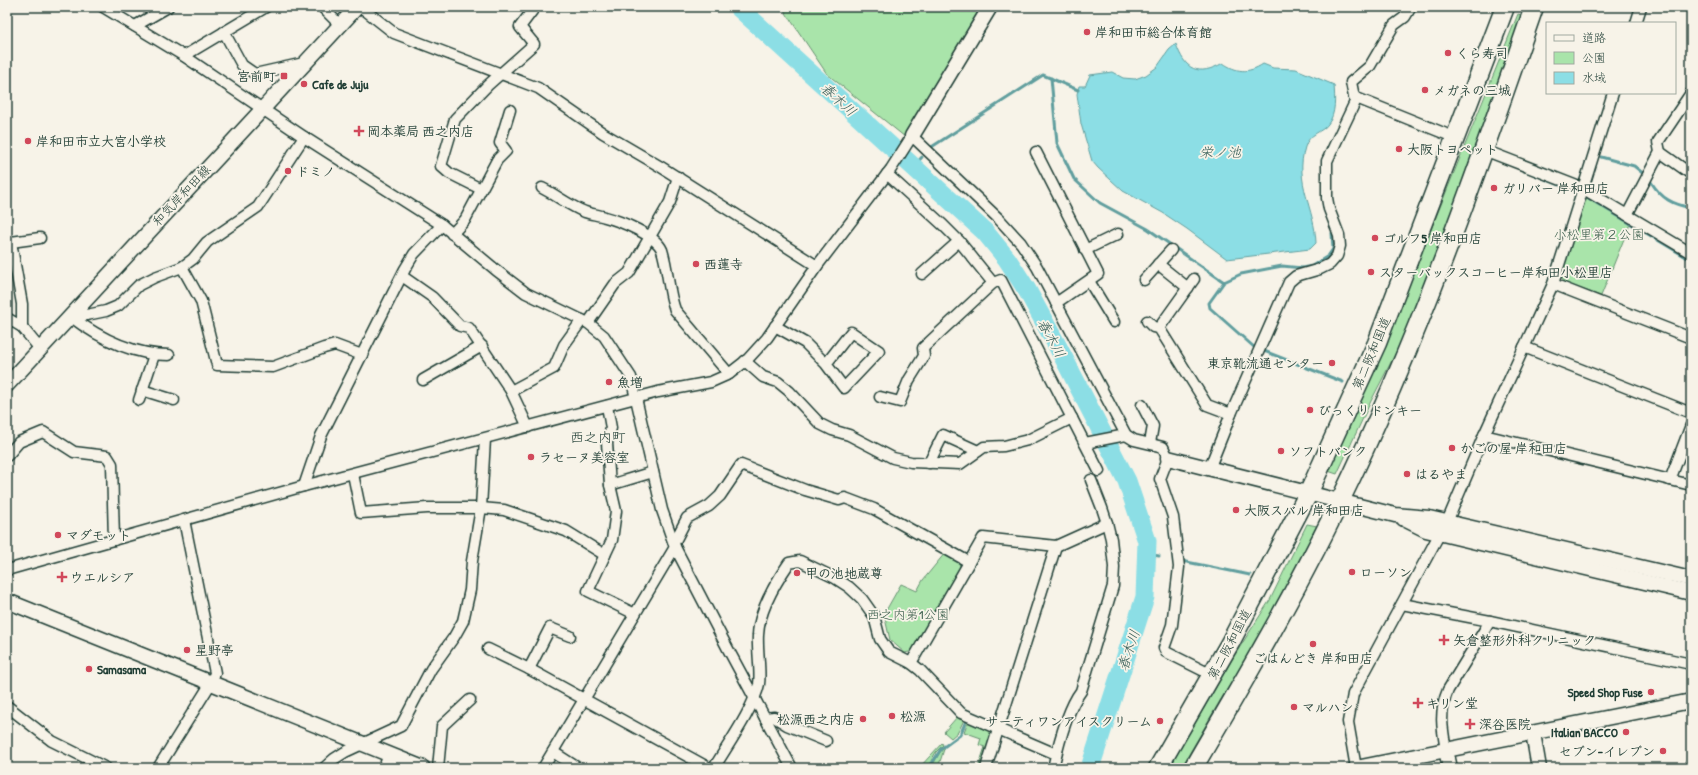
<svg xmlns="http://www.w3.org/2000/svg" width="1698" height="775" font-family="'Patrick Hand','Klee One',sans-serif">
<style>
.green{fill:#a9e4aa;stroke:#64906f}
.water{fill:#8cdee5;stroke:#609e9e}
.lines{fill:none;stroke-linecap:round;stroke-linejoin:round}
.stream{stroke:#609e9e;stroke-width:3}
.river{stroke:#8cdee5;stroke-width:19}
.street-casing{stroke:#1f3d34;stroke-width:13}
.secondary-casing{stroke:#1f3d34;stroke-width:17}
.highway-casing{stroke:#1f3d34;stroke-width:21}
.street{stroke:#f7f3e8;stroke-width:10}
.secondary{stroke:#f7f3e8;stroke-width:14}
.highway{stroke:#f7f3e8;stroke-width:18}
.poi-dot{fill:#d1495b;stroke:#f7f3e8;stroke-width:1.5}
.labels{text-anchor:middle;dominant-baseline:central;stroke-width:3.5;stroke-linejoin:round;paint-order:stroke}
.poi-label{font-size:13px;font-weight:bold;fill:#1f3d34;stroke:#f7f3e8;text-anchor:start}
.street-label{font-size:13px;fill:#1f3d34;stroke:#f7f3e8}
.park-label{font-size:13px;fill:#3b5e4c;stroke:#f7f3e8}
.water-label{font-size:14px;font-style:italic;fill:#355d57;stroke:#f7f3e8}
.neighbourhood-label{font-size:14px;fill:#1f3d34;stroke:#f7f3e8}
</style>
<rect width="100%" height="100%" fill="#f7f3e8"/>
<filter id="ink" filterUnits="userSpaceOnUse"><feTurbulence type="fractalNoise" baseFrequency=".025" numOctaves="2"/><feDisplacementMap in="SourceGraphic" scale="8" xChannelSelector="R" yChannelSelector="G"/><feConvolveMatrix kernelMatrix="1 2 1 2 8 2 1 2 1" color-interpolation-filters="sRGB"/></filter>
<g filter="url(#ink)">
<!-- green -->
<g class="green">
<polygon points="782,7 983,7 905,137 827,74"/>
<polygon points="1518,14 1521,15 1488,118 1440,248 1403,339 1371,401 1337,474 1328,471 1373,373"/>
<polygon points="1589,199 1630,224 1601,296 1564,283 1561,275 1584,201"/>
<polygon points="1307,524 1317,526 1256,644 1221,699 1181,768 1169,768 1236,653 1270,600"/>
<polygon points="945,553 959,560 960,567 913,651 905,653 890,640 884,614 901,584 917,591 923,580"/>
<polygon points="957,717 964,720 958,732 951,738 944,732"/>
<polygon points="968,721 987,729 991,736 981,768 978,768 985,747 979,745 981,738 964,732"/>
<polygon points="942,743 943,745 936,752 927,768 919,768"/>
<polygon points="945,746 938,768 931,768 939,754"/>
</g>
<!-- water -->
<path class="water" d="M1176 44C1185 70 1198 77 1223 63 1236 72 1248 74 1263 64L1273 68 1296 69 1334 85C1335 98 1336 114 1328 124 1323 132 1309 133 1305 147 1294 182 1315 209 1316 243L1310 249 1227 259 1187 229 1163 213 1123 191 1098 168 1092 161 1081 124 1077 94 1079 86H1085L1090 75 1112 72 1123 78 1135 79 1146 75 1157 67 1169 50Z"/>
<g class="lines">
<!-- stream -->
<g class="stream">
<polyline points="1051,78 1057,143 1074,179 1100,203 1148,229 1224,282 1241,274 1282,266 1302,268 1312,266 1328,256 1333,249 1332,233"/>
<polyline points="930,148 1043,75 1078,90"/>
<polyline points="1601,157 1634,166 1645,175"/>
<polyline points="914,166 922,157"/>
<polyline points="1518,168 1572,190"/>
<path d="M1651 182C1662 199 1672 204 1691 208"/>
<polyline points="1588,198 1691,260"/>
<polyline points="1224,282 1209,303 1210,308 1255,348"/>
<polyline points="1264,351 1343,382"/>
<polyline points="1147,554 1159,556"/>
<polyline points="1182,561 1250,575"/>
<polyline points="929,768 941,749 960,735 966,721"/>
</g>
<!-- river -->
<polyline class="river" points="738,7 985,232 1007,259 1027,290 1058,347 1127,481 1147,541 1145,597 1090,768"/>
<!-- street casing -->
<g class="street-casing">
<g id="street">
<polyline points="103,7 184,56 304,137 442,225 496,270 526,293 588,323 604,336 631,377 662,510 675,547 728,649 792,768"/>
<polyline points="322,7 340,25"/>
<polyline points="361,7 394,33 538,88 603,133 661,167 817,266"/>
<polyline points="1636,23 1641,7"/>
<polyline points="135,26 168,7"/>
<polyline points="224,32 242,65 255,74 304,63"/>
<polyline points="184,56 266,7"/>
<polyline points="1354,97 1456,138"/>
<polyline points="1484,150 1582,188 1691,253"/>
<polyline points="1036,152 1098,274 1056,303"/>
<polyline points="1660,152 1691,174"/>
<polyline points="887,174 943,225 959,241 922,274"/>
<path d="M542 188C556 195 570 206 585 212 591 214 599 215 605 217 620 221 656 235 662 250 668 269 668 290 675 310L729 374"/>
<polyline points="481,189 449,173 441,166 455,119 488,85 534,44 520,27 535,7"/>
<polyline points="1627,215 1660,152 1658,142 1691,93"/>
<polyline points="452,234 465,220 497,160 506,151 500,143 510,110"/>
<polyline points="7,238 11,242 22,304 22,327"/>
<polyline points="959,241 993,283"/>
<polyline points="11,242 40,238"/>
<polyline points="1085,250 1118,234"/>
<polyline points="1158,264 1188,288"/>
<polyline points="182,267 201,301 217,365 273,367 324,348 335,345 362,355"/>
<polyline points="402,276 432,297 460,326 469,328 511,391 528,427"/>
<polyline points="1144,280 1171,250"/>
<polyline points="1089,281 1114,322"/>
<polyline points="1553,284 1691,338"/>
<path d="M70 316C99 338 133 355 169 355"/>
<polyline points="7,318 22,327 40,349"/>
<polyline points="72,318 106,311 118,306 139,285 155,277 182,267 193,259 207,242 258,207 304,137"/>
<polyline points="1147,321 1153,327 1159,328 1207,405 1231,414"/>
<polyline points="588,323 615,284 629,273 670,202 678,177"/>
<polyline points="775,326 805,343 826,364 844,388 879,351 851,332 826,364"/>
<polyline points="1159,328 1194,279"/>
<polyline points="1524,347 1691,413"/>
<polyline points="745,361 763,377 778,382 789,391 820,424 832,430 849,435 893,458 911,462 960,464 984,447 1004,446 1028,440 1072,418"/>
<polyline points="423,380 482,346"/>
<polyline points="142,390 174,400"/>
<polyline points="511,391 554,368 564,345 582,320"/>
<polyline points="880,397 900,402 909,380 924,356 923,348 993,283 1001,280 1099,471"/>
<polyline points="139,400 154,355"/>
<polyline points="1142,405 1153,426 1150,443"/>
<polyline points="607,406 611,428 607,443 610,485 616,511 612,540 588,591 635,614"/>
<polyline points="1484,435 1691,485"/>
<polyline points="1085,443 1126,435"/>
<polyline points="7,456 19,442 43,432 74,452 107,456 112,464 114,540"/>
<polyline points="929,463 943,435 978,451"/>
<polyline points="1209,469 1231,414 1289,282 1296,276 1320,269 1330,264 1337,256 1340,246 1339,235 1329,209 1327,198 1327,161 1355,102 1351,82 1370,66 1394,25 1405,17 1411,7"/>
<polyline points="353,474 361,513 427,508 481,508 504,510 566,531 605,555"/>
<polyline points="1670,480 1691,425"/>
<polyline points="610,485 653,472"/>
<polyline points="304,486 321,436 405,269 414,254 442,225"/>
<polyline points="1447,522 1484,435 1553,284 1613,93"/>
<polyline points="674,543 687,518 709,506 720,496 741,465 805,490 839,500 845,498 874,509 969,562"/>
<polyline points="7,570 304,486 658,392 711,382 729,374 747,360 767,338 817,266 891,169 912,136 999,219 1021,243 1037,267 1126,435 1134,440 1163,447 1168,458 1160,479 1173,517 1179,567 1172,625 1164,648 1166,652 1212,675"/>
<polyline points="1402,604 1490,621 1691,664"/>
<polyline points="488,649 529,669 709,768"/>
<polyline points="911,663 983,538 1056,546 1107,523"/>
<polyline points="529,669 550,628 570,636"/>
<polyline points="7,706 52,741 106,768"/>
<polyline points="765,718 774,717 787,725 826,741"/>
<path d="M1446 750C1442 728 1439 711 1448 690L1490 621"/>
<polyline points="553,752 578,768"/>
<polyline points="158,768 211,683 215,673 184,520"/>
<polyline points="324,768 334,759 345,752 401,726 431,669 454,637 463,621 470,590 472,561 481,508 485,439"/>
<polyline points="384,768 389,754"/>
<polyline points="438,768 442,726 470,700"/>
<polyline points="543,768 675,547"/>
<path d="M714 768C727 746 754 708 759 684 761 673 757 649 758 635 759 611 776 582 789 563L800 561 835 578 849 587 862 599 874 616 880 639 889 652 911 663 920 670 961 713 1056 754"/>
<polyline points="986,768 1056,546"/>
<path d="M1053 768C1058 746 1068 708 1081 691L1113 586 1114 567 1111 539 1107 523 1102 508 1091 480"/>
<polyline points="1356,768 1348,722 1353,694 1440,533"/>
<polyline points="1689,768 1691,764"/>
</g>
</g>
<!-- secondary casing -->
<g class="secondary-casing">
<g id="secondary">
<polyline points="912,136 990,7"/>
<polyline points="7,385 357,7"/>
<polyline points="1168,458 1395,515 1429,518 1691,579"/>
<polyline points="1404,519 1426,530 1691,593"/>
<polyline points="7,601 423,768"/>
<polyline points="1533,733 1539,768"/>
<polyline points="1446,750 1450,768"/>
<polyline points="1356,768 1691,701"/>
</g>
</g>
<!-- highway casing -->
<g class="highway-casing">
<g id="highway">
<polyline points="1158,768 1230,643 1308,494 1377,343 1505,7"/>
<path d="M1193 768C1244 681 1295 594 1339 503 1417 343 1476 175 1534 7"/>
</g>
</g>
<!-- street -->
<use href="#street" class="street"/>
<!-- secondary -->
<use href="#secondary" class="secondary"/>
<!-- highway -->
<use href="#highway" class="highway"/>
</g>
</g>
<!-- markers -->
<g class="poi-dot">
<circle cx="1087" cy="32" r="4"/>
<circle cx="1448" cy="53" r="4"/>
<rect x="280" y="72" width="8" height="8" rx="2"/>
<circle cx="304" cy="84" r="4"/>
<circle cx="1425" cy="90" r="4"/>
<path d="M357 125h4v4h4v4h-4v4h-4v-4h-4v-4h4z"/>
<circle cx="28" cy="141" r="4"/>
<circle cx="1399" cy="149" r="4"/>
<circle cx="288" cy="171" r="4"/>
<circle cx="1494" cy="188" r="4"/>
<circle cx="1375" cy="238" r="4"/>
<circle cx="696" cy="264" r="4"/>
<circle cx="1371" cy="272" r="4"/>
<circle cx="1332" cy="363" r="4"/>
<circle cx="609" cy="382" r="4"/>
<circle cx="1310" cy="410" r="4"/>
<circle cx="1452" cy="448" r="4"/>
<circle cx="1281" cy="451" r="4"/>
<circle cx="531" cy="457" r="4"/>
<circle cx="1407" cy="474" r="4"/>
<circle cx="1236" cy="510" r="4"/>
<circle cx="58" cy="535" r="4"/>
<circle cx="1352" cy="572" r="4"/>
<circle cx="797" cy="573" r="4"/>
<path d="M60 571h4v4h4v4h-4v4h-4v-4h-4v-4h4z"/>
<path d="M1442 634h4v4h4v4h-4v4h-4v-4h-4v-4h4z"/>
<circle cx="1313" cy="644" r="4"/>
<circle cx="187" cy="650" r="4"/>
<circle cx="89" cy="669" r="4"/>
<circle cx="1651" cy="692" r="4"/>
<path d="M1416 697h4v4h4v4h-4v4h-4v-4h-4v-4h4z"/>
<circle cx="1294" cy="707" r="4"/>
<circle cx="892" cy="716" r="4"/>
<circle cx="863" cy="719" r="4"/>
<circle cx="1160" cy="721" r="4"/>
<path d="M1468 718h4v4h4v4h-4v4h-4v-4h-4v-4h4z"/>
<circle cx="1626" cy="732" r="4"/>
<circle cx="1663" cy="751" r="4"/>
</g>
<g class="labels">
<!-- poi labels -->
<g class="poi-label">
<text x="1095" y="32">岸和田市総合体育館</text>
<text x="1456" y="53">くら寿司</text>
<text x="276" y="76" text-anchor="end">宮前町</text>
<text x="312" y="84">Cafe de Juju</text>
<text x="1433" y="90">メガネの三城</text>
<text x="367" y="131">岡本薬局 西之内店</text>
<text x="36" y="141">岸和田市立大宮小学校</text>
<text x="1407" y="149">大阪トヨペット</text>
<text x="296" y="171">ドミノ</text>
<text x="1502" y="188">ガリバー 岸和田店</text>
<text x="1383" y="238">ゴルフ5 岸和田店</text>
<text x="704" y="264">西蓮寺</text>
<text x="1379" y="272">スターバックスコーヒー岸和田小松里店</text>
<text x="1324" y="363" text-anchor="end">東京靴流通センター</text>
<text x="617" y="382">魚増</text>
<text x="1318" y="410">びっくりドンキー</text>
<text x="1460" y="448">かごの屋 岸和田店</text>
<text x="1289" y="451">ソフトバンク</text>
<text x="539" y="457">ラセーヌ美容室</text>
<text x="1415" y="474">はるやま</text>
<text x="1244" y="510">大阪スバル 岸和田店</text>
<text x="66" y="535">マダモット</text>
<text x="1360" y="572">ローソン</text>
<text x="805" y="573">甲の池地蔵尊</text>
<text x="70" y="577">ウエルシア</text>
<text x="1453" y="640">矢倉整形外科クリニック</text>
<text x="195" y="650">星野亭</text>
<text x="1313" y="658" text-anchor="middle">ごはんどき 岸和田店</text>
<text x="97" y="669">Samasama</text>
<text x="1643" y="692" text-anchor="end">Speed Shop Fuse</text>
<text x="1426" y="703">キリン堂</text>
<text x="1302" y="707">マルハン</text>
<text x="900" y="716">松源</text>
<text x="855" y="719" text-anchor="end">松源西之内店</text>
<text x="1152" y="721" text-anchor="end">サーティワンアイスクリーム</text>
<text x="1479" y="724">深谷医院</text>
<text x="1618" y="732" text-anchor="end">Italian BACCO</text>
<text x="1655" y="751" text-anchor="end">セブン-イレブン</text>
</g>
<!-- street labels -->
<g class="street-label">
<text transform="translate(181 195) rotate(-47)">和気岸和田線</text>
<text transform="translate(1371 353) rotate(-67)">第二阪和国道</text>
<text transform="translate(1229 644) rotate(-62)">第二阪和国道</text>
</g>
<!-- park labels -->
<g class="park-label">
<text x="1599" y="234">小松里第２公園</text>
<text x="908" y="614">西之内第1公園</text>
</g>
<!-- water labels -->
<g class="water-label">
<text transform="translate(839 99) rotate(42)">春木川</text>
<text x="1220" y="151">栄ノ池</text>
<text transform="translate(1052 338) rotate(61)">春木川</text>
<text transform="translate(1128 650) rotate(-72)">春木川</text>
</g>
<!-- neighbourhood labels -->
<g class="neighbourhood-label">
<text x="598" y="436">西之内町</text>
</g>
</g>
<!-- margin -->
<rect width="1698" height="775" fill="none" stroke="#f7f3e8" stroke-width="24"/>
<rect x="12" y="12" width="1674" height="751" fill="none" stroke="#1f3d34" stroke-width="1.5" filter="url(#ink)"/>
<!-- legend -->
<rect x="1546" y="22" width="130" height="72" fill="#f7f3e8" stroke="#a1aaa0"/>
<rect x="1554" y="35" width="20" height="6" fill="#f7f3e8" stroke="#a1aaa0"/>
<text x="1582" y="42" font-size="12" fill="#1f3d34">道路</text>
<rect x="1554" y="52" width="20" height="12" fill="#a9e4aa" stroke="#a1aaa0"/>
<text x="1582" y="62" font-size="12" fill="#1f3d34">公園</text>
<rect x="1554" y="72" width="20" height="12" fill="#8cdee5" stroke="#a1aaa0"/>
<text x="1582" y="82" font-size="12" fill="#1f3d34">水域</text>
</svg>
